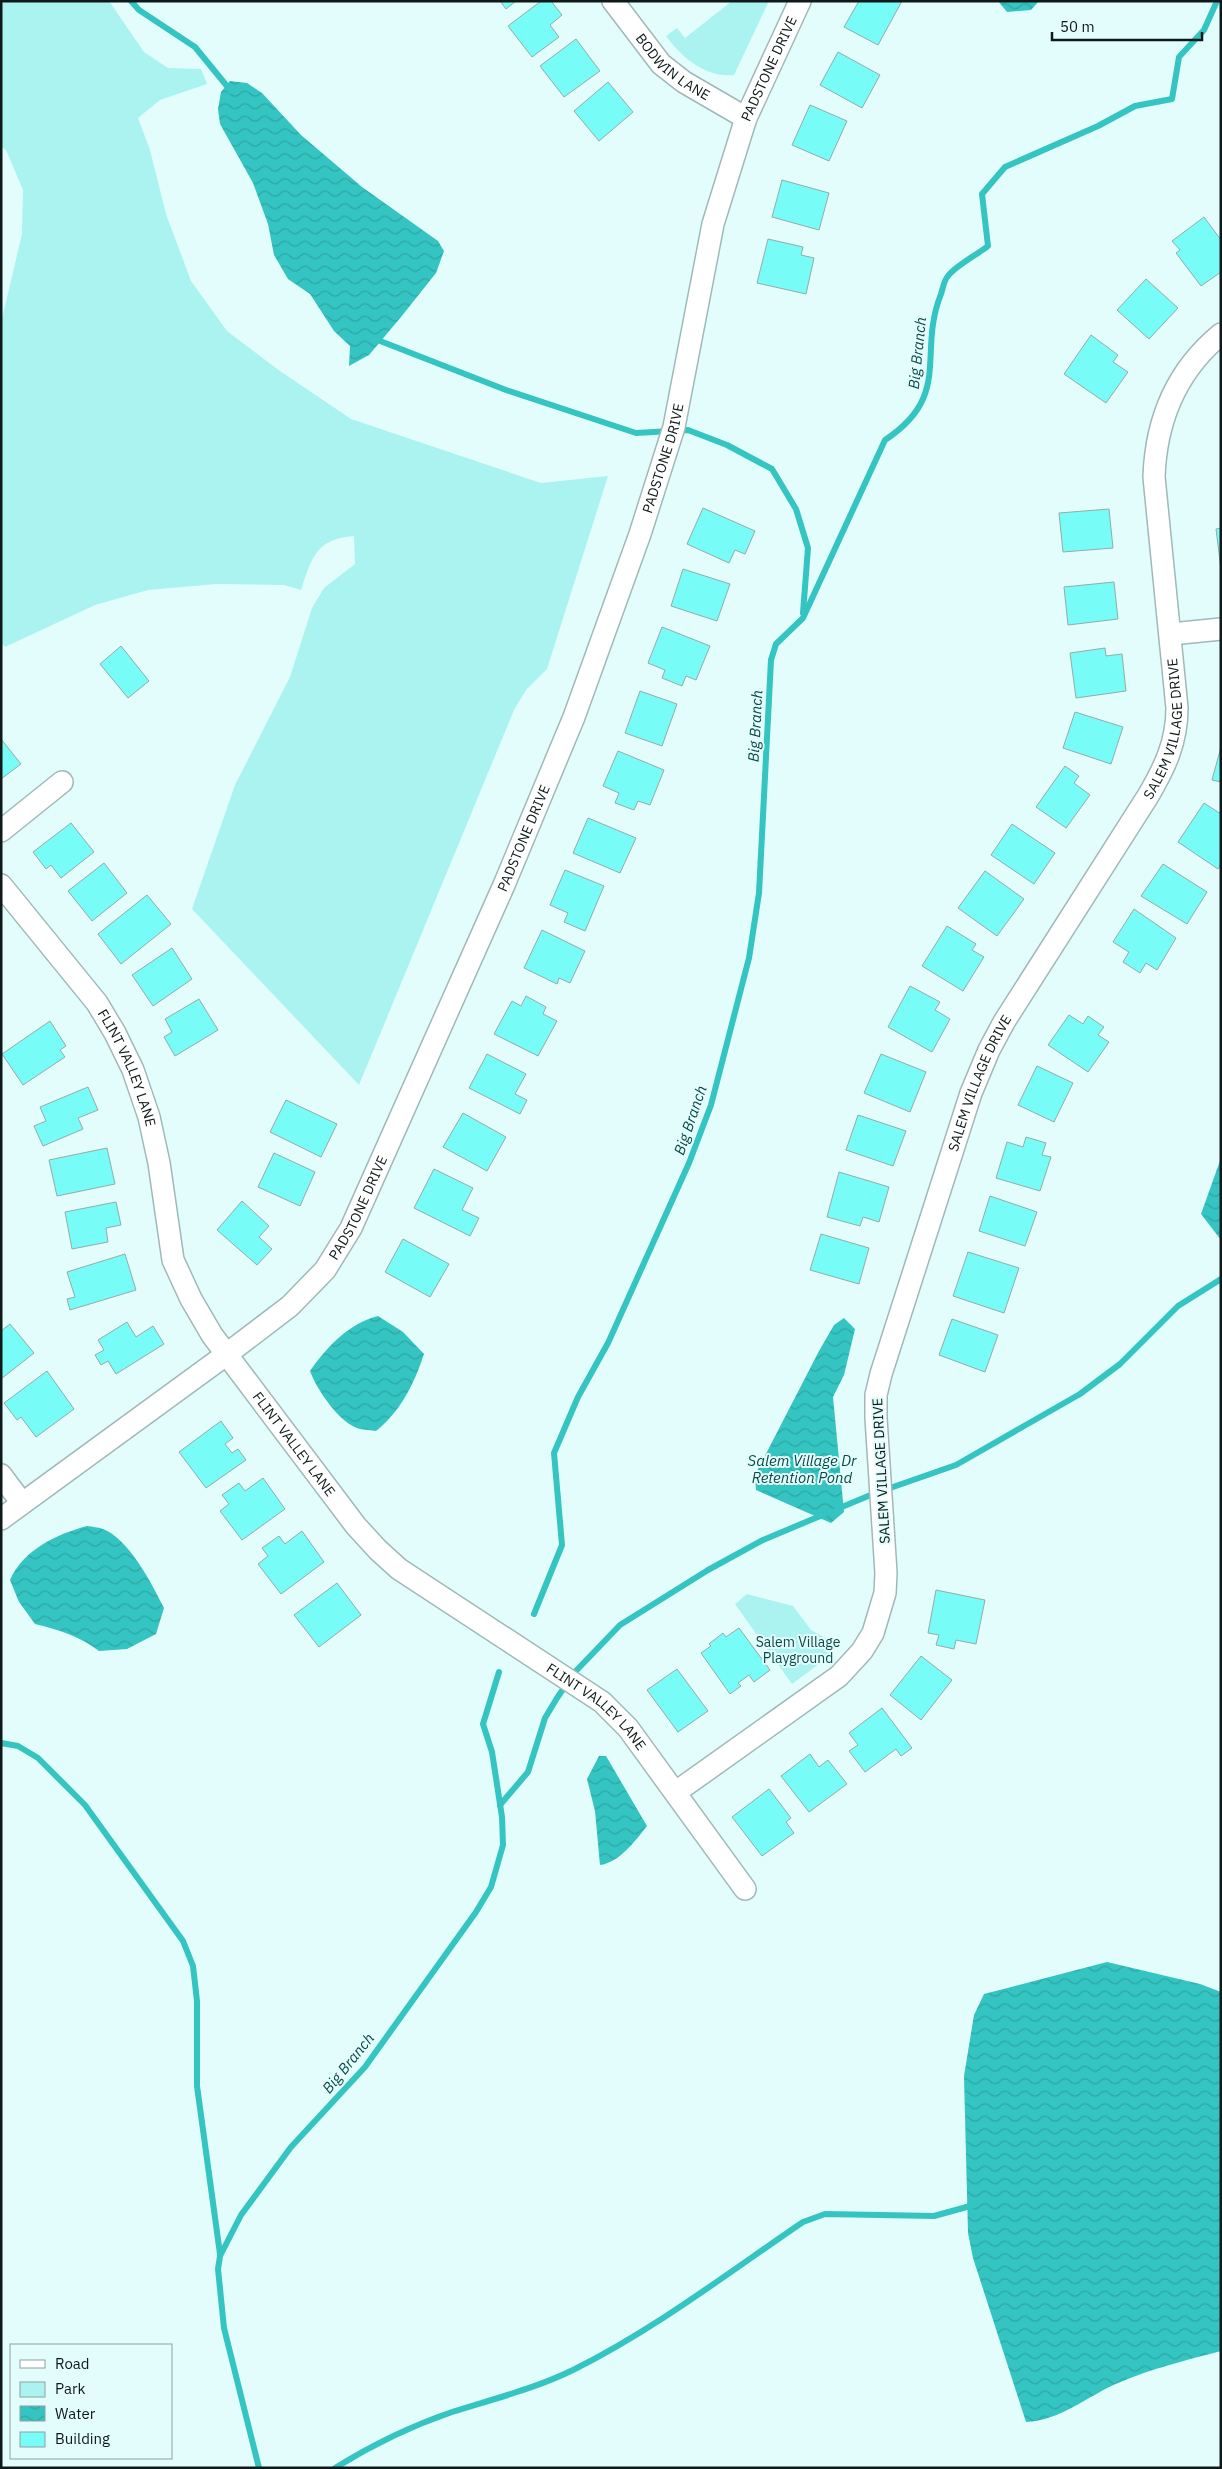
<svg xmlns="http://www.w3.org/2000/svg" width="1222" height="2469" font-family="'IBM Plex Sans',sans-serif">
<style>
.green{fill:#aaf3f0}
.water{fill:url(#water-waves)}
.lines{fill:none;stroke-linecap:round;stroke-linejoin:round}
.stream{stroke:#34c4c1;stroke-width:6}
.building{fill:#77fcf7;stroke:#93acaa}
.minor-casing{stroke:#a0b9b8;stroke-width:24}
.minor{stroke:#fff;stroke-width:21}
.labels{text-anchor:middle;dominant-baseline:central;stroke-width:4;stroke-linejoin:round;paint-order:stroke}
.street-label{font-size:14px;fill:#101919;stroke:#e3fdfc}
.park-label{font-size:14px;fill:#0a4947;stroke:#e3fdfc}
.water-label{font-size:15px;font-style:italic;fill:#0a4947;stroke:#e3fdfc}
</style>
<defs>
<pattern id="water-waves" width="16" height="10" patternUnits="userSpaceOnUse" patternTransform="scale(1.25)"><rect width="16" height="10" fill="#34c4c1"/><path d="M0 5q4-4 8 0t8 0" fill="none" stroke="#2da8a5"/></pattern>
</defs>
<rect width="100%" height="100%" fill="#e3fdfc"/>
<!-- green -->
<g class="green">
<path d="M1 1H109L144 52 168 68 201 69 207 84 160 100 138 118 150 150 166 214 191 281 227 331 280 371 351 419 541 483 608 476 547 669 526 690 514 710 359 1085 192 909 235 785 290 677 312 608 324 588 355 564 354 536C316 539 312 557 301 590L284 585 216 584 148 590 95 605 5 647 1 643V323L22 234 23 190 6 150 1 147Z"/>
<path d="M732 1H769L734 75C706 78 682 58 666 36L677 28 685 38Z"/>
<polygon points="747,1594 793,1606 811,1630 829,1640 840,1643 826,1659 792,1684 735,1604"/>
</g>
<!-- water -->
<g class="water">
<polygon points="998,1 1039,1 1031,10 1007,12"/>
<polygon points="230,81 247,83 262,93 301,135 362,187 438,241 444,251 436,273 401,317 369,355 349,366 350,346 334,331 310,294 288,279 274,255 268,224 253,183 220,124 218,109 221,92"/>
<polygon points="1221,1158 1221,1240 1201,1214"/>
<path d="M378 1316 403 1332 424 1354C414 1384 401 1411 376 1431 371 1430 365 1430 360 1429 340 1424 317 1390 310 1371 326 1348 349 1323 378 1316Z"/>
<polygon points="844,1318 855,1329 844,1375 833,1397 844,1512 831,1523 756,1490 755,1475 819,1351 834,1325"/>
<path d="M87 1526C92 1527 98 1527 103 1529 129 1539 152 1584 164 1608L156 1634 127 1649 99 1651C79 1636 60 1630 35 1624L19 1602 10 1580C23 1550 57 1534 87 1526Z"/>
<path d="M599 1756H606L647 1826C636 1840 619 1863 600 1865L595 1811 587 1779Z"/>
<path d="M1107 1962 1200 1984 1221 1992V2351C1186 2360 1151 2369 1118 2383 1088 2396 1059 2421 1026 2422L973 2258 968 2233 964 2076 974 2015 984 1994Z"/>
</g>
<g class="lines">
<!-- stream -->
<g class="stream">
<polyline points="131,1 139,10 195,47 231,91"/>
<polyline points="375,339 506,390 636,433 688,430 727,445 772,469 796,509 808,548 803,613"/>
<polyline points="837,1509 873,1494 956,1465 1080,1394 1120,1364 1178,1306 1221,1279"/>
<path d="M534 1614 562 1545 554 1453 578 1397 608 1343 689 1163 711 1105 749 958 759 893 771 660 776 644 803 618 885 440C953 395 917 354 941 294 943 288 944 280 948 276 955 266 978 254 988 246L982 194 1005 167 1098 126 1135 106 1172 99 1179 57 1204 30 1217 1"/>
<polyline points="1,1743 18,1746 38,1758 85,1805 183,1941 193,1966 197,2001 197,2086 220,2254"/>
<polyline points="500,1805 528,1772 545,1718 557,1698 574,1673 620,1625 708,1570 763,1540 825,1514"/>
<polyline points="259,2468 224,2328 218,2269 220,2256 241,2215 291,2147 365,2067 476,1912 491,1887 503,1845 502,1817 492,1752 483,1724 499,1672"/>
<path d="M335 2468C372 2445 411 2426 452 2412 493 2399 534 2389 573 2370 655 2329 728 2273 803 2222L825 2214 934 2216 974 2205"/>
</g>
</g>
<!-- building -->
<g class="building">
<polygon points="500,1 516,1 506,9"/>
<polygon points="541,1 551,1 562,15 550,25 559,37 532,57 508,26"/>
<polygon points="859,1 902,1 878,45 844,27"/>
<polygon points="576,39 600,71 564,97 540,66"/>
<polygon points="838,52 880,75 862,108 820,85"/>
<polygon points="608,82 633,112 599,141 574,111"/>
<polygon points="810,105 847,121 829,161 792,145"/>
<polygon points="782,180 829,193 819,230 772,217"/>
<polygon points="1204,217 1221,240 1221,272 1201,286 1176,253 1180,250 1172,241"/>
<polygon points="768,239 803,247 801,255 814,258 806,294 757,283"/>
<polygon points="1146,279 1178,308 1149,339 1117,310"/>
<polygon points="1091,335 1118,355 1113,362 1128,372 1106,403 1064,374"/>
<polygon points="703,508 755,531 745,554 735,550 729,563 687,544"/>
<polygon points="1109,509 1113,548 1063,552 1059,513"/>
<polygon points="1221,528 1221,569 1216,529"/>
<polygon points="683,569 730,584 717,621 671,606"/>
<polygon points="1114,582 1118,619 1068,625 1064,587"/>
<polygon points="662,627 710,646 696,680 686,676 682,686 662,678 665,670 648,663"/>
<polygon points="121,646 149,681 128,698 100,664"/>
<polygon points="1105,648 1106,656 1122,654 1126,691 1076,698 1070,653"/>
<polygon points="640,691 677,704 662,746 625,733"/>
<polygon points="1075,712 1123,727 1111,764 1063,748"/>
<polygon points="1,739 21,764 1,779"/>
<polygon points="1221,747 1221,782 1212,780"/>
<polygon points="618,751 664,770 650,805 638,801 634,810 615,803 619,793 603,786"/>
<polygon points="1065,766 1079,776 1074,783 1090,795 1066,828 1036,807"/>
<polygon points="1204,803 1221,814 1221,864 1218,869 1178,842"/>
<polygon points="588,818 636,838 620,873 573,853"/>
<polygon points="71,823 94,852 61,878 51,865 46,869 33,852"/>
<polygon points="1012,824 1055,853 1034,884 991,855"/>
<polygon points="104,863 127,893 92,921 68,891"/>
<polygon points="1163,864 1207,892 1187,924 1141,896"/>
<polygon points="565,870 604,886 585,931 564,922 568,913 550,905"/>
<polygon points="985,871 1024,899 997,936 958,908"/>
<polygon points="147,895 171,924 121,964 98,934"/>
<polygon points="1134,909 1176,938 1157,970 1146,963 1140,973 1123,962 1129,952 1113,942"/>
<polygon points="947,926 976,944 972,950 984,957 963,991 922,966"/>
<polygon points="542,930 585,951 570,983 559,978 557,984 524,968"/>
<polygon points="172,948 192,979 153,1006 132,975"/>
<polygon points="910,986 940,1002 935,1010 950,1019 932,1052 888,1027"/>
<polygon points="526,996 546,1007 543,1014 557,1021 538,1056 494,1034 512,1001 521,1006"/>
<polygon points="199,999 218,1030 175,1056 164,1037 172,1032 165,1019"/>
<polygon points="1069,1015 1083,1024 1088,1016 1104,1027 1098,1035 1109,1042 1088,1072 1048,1045"/>
<polygon points="50,1021 66,1046 60,1050 65,1057 23,1085 2,1054"/>
<polygon points="487,1054 526,1074 515,1094 527,1100 520,1114 469,1088"/>
<polygon points="881,1054 926,1072 910,1112 864,1093"/>
<polygon points="1037,1066 1073,1083 1054,1122 1018,1105"/>
<polygon points="88,1087 98,1110 78,1118 83,1129 43,1146 34,1126 46,1121 40,1107"/>
<polygon points="286,1100 337,1124 321,1157 270,1132"/>
<polygon points="463,1113 506,1137 487,1171 443,1147"/>
<polygon points="858,1115 906,1131 893,1166 846,1150"/>
<polygon points="1026,1137 1046,1143 1042,1155 1051,1157 1040,1191 996,1178 1007,1142 1023,1147"/>
<polygon points="107,1148 115,1184 57,1196 49,1160"/>
<polygon points="274,1153 315,1172 300,1206 258,1187"/>
<polygon points="434,1169 473,1188 462,1210 479,1218 470,1236 414,1208"/>
<polygon points="839,1172 889,1187 879,1222 863,1217 860,1226 827,1217"/>
<polygon points="990,1196 1037,1212 1025,1246 979,1231"/>
<polygon points="242,1201 269,1226 259,1237 272,1249 257,1265 217,1230"/>
<polygon points="116,1202 121,1225 106,1228 108,1242 72,1249 65,1212"/>
<polygon points="821,1234 869,1248 859,1284 810,1270"/>
<polygon points="403,1239 449,1264 430,1297 385,1272"/>
<polygon points="968,1252 1019,1268 1004,1313 953,1296"/>
<polygon points="125,1254 136,1290 70,1310 67,1299 75,1297 67,1272"/>
<polygon points="952,1319 998,1335 985,1372 939,1355"/>
<polygon points="127,1322 136,1337 153,1326 164,1344 116,1374 108,1361 101,1365 95,1355 104,1350 98,1340"/>
<polygon points="10,1324 34,1353 1,1379 1,1331"/>
<polygon points="47,1371 74,1409 36,1437 21,1417 17,1420 4,1403"/>
<polygon points="221,1421 233,1438 225,1444 232,1453 238,1449 246,1460 206,1488 179,1452"/>
<polygon points="263,1478 285,1509 242,1540 220,1511 229,1504 222,1495 239,1483 245,1491"/>
<polygon points="302,1531 324,1562 281,1594 258,1564 268,1556 262,1548 279,1536 285,1544"/>
<polygon points="337,1583 361,1615 319,1647 294,1615"/>
<polygon points="936,1590 985,1600 976,1644 956,1640 954,1649 936,1645 939,1635 928,1633"/>
<polygon points="739,1628 770,1670 754,1682 749,1675 738,1683 741,1686 730,1694 701,1653 711,1646 709,1644 723,1633 726,1637"/>
<polygon points="921,1656 952,1680 921,1720 890,1695"/>
<polygon points="677,1669 708,1711 678,1732 647,1690"/>
<polygon points="882,1708 912,1748 901,1756 896,1749 865,1772 849,1751 858,1745 849,1733"/>
<polygon points="810,1754 819,1767 828,1760 847,1784 809,1812 781,1776"/>
<polygon points="769,1789 791,1818 786,1822 794,1833 762,1856 732,1817"/>
</g>
<g class="lines">
<!-- minor casing -->
<g class="minor-casing">
<g id="minor">
<path id="s1" d="M613 1 661 64 684 82 746 118"/>
<polyline points="1171,634 1221,629"/>
<polyline points="1,831 62,782"/>
<path id="s2" d="M1 885 97 1003 115 1033 133 1070 149 1117 159 1163 173 1260 191 1299 212 1335 356 1526 378 1550 399 1569 602 1702 628 1728 745 1889"/>
<polyline points="1,1475 22,1503"/>
<path id="s3" d="M1 1519 227 1354 290 1306 325 1270 351 1228 504 885 574 717 640 534 674 427 713 224 746 118 800 1"/>
<path id="s4" d="M676 1792 839 1676 862 1651 873 1633 885 1593 886 1573 876 1418V1395L881 1374 971 1093 989 1050 1004 1022 1148 796C1165 767 1177 742 1177 708L1154 477C1156 420 1176 371 1221 334"/>
</g>
</g>
<!-- minor -->
<use href="#minor" class="minor"/>
</g>
<g class="labels">
<!-- street labels -->
<g class="street-label">
<text stroke="none"><textPath href="#s1" startOffset="90">BODWIN LANE</textPath></text>
<text stroke="none"><textPath href="#s3" startOffset="1695">PADSTONE DRIVE</textPath></text>
<text stroke="none"><textPath href="#s3" startOffset="1290">PADSTONE DRIVE</textPath></text>
<text stroke="none"><textPath href="#s4" startOffset="1229">SALEM VILLAGE DRIVE</textPath></text>
<text stroke="none"><textPath href="#s3" startOffset="885">PADSTONE DRIVE</textPath></text>
<text stroke="none"><textPath href="#s2" startOffset="224">FLINT VALLEY LANE</textPath></text>
<text stroke="none"><textPath href="#s4" startOffset="824">SALEM VILLAGE DRIVE</textPath></text>
<text stroke="none"><textPath href="#s3" startOffset="480">PADSTONE DRIVE</textPath></text>
<text stroke="none"><textPath href="#s2" startOffset="644">FLINT VALLEY LANE</textPath></text>
<text transform="translate(881 1471) rotate(-93)">SALEM VILLAGE DRIVE</text>
<text stroke="none"><textPath href="#s2" startOffset="1049">FLINT VALLEY LANE</textPath></text>
</g>
<!-- park labels -->
<g class="park-label">
<text x="798" y="1642">Salem Village<tspan x="798" dy="16">Playground</tspan></text>
</g>
<!-- water labels -->
<g class="water-label">
<text transform="translate(917 353) rotate(-84)">Big Branch</text>
<text transform="translate(755 726) rotate(-87)">Big Branch</text>
<text transform="translate(690 1120) rotate(-71)">Big Branch</text>
<text x="802" y="1460">Salem Village Dr<tspan x="802" dy="17">Retention Pond</tspan></text>
<text transform="translate(348 2063) rotate(-51)">Big Branch</text>
</g>
</g>
<!-- border -->
<rect width="1222" height="2469" fill="none" stroke="#101919" stroke-width="5"/>
<!-- legend -->
<rect x="10" y="2344" width="162" height="115" fill="#e3fdfc" stroke="#8fa2a1"/>
<rect x="20" y="2360" width="25" height="8" fill="#ffffff" stroke="#8fa2a1"/>
<text x="55" y="2369" font-size="15" fill="#101919">Road</text>
<rect x="20" y="2382" width="25" height="15" fill="#aaf3f0" stroke="#8fa2a1"/>
<text x="55" y="2394" font-size="15" fill="#101919">Park</text>
<rect x="20" y="2406" width="25" height="15" fill="url(#water-waves)" stroke="#8fa2a1"/>
<text x="55" y="2419" font-size="15" fill="#101919">Water</text>
<rect x="20" y="2432" width="25" height="15" fill="#77fcf7" stroke="#8fa2a1"/>
<text x="55" y="2444" font-size="15" fill="#101919">Building</text>
<!-- scale -->
<path d="M1052 32v8h150v-8" fill="none" stroke="#101919" stroke-width="2.5"/>
<text x="1060" y="32" font-size="15" fill="#101919" stroke="#e3fdfc" stroke-width="4" paint-order="stroke">50 m</text>
</svg>
